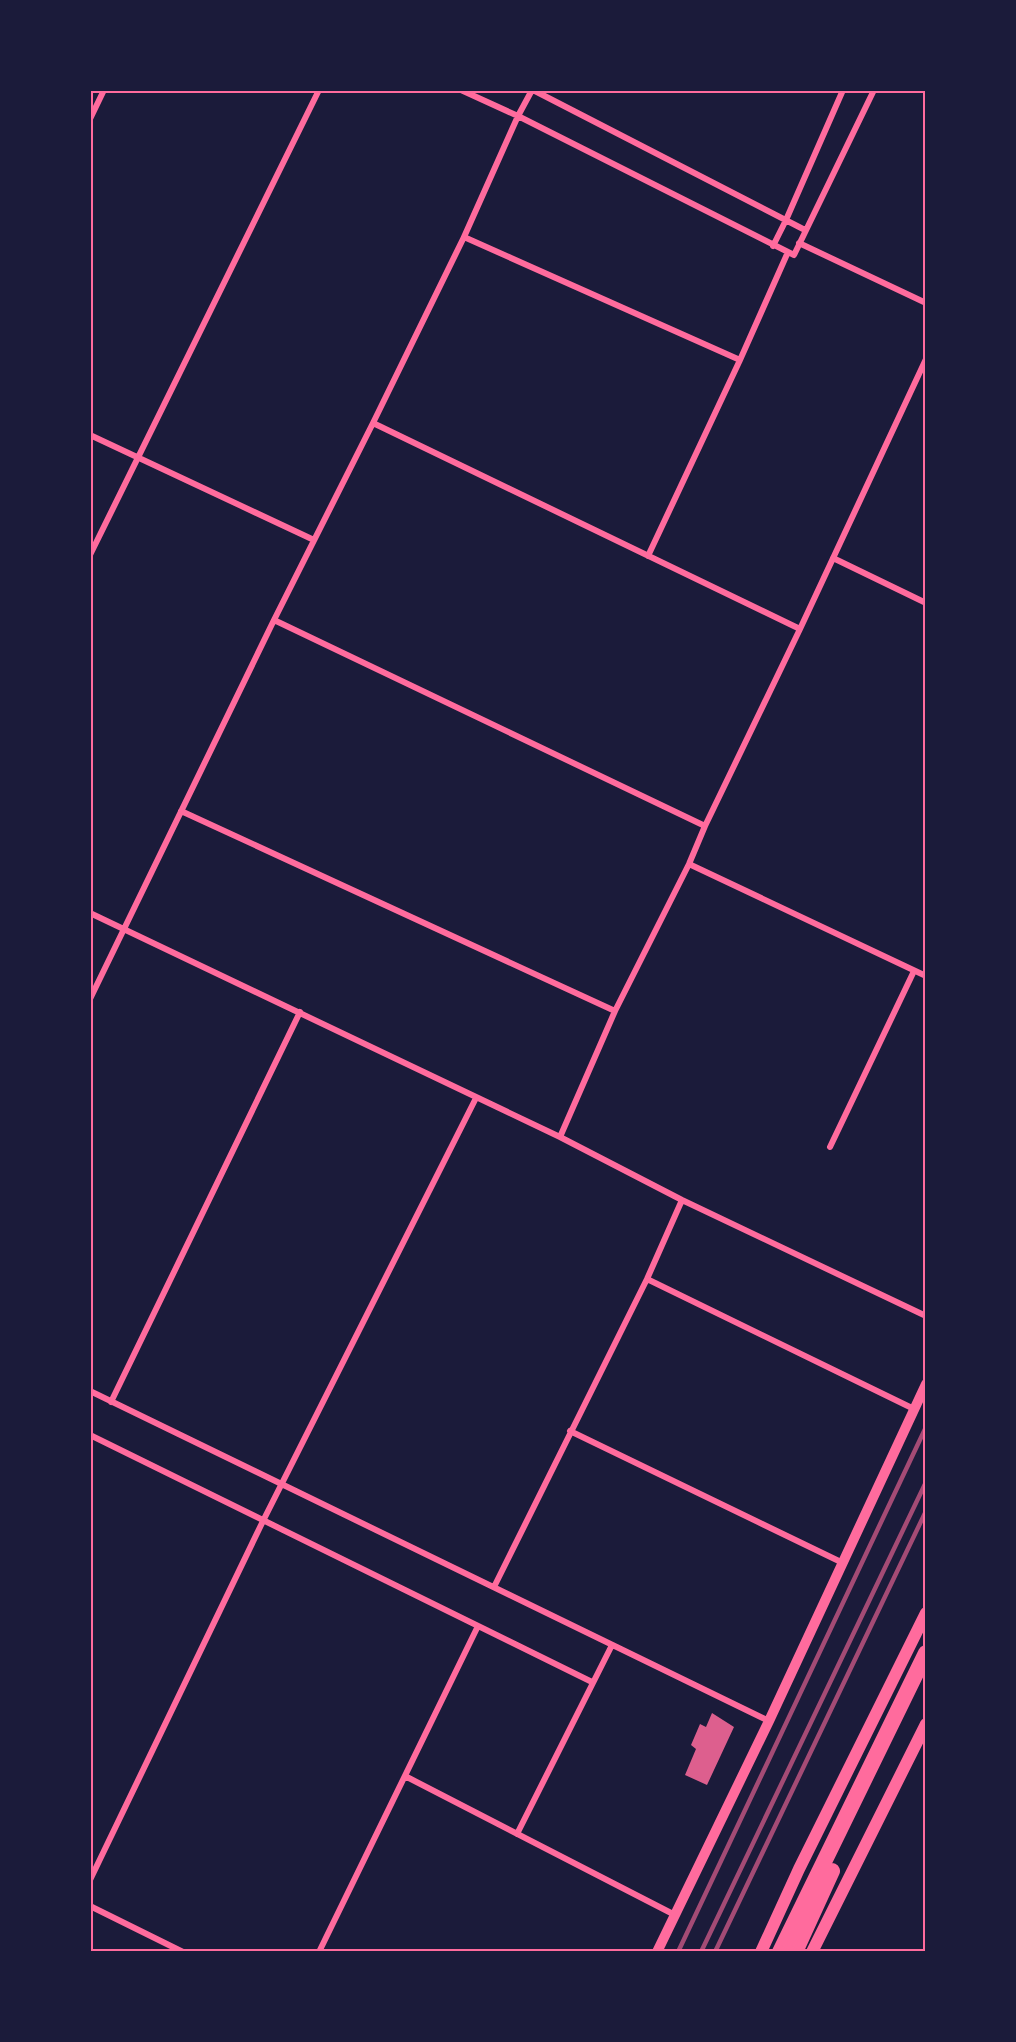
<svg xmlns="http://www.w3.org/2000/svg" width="1016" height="2042" font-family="'Work Sans',sans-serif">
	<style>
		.building { fill: #dd5f8e }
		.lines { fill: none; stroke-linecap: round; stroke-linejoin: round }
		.minor { stroke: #ff6b9d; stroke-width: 6 }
		.tertiary { stroke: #ff6b9d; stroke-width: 10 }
		.secondary { stroke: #ff6b9d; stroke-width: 12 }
		.trunk { stroke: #ff6b9d; stroke-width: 16 }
		.rail { stroke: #a44b75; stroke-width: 4.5 }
		.neatline { fill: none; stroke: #ff6b9d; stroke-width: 2 }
	</style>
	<rect width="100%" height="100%" fill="#1b1b3a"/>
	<path class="building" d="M712 1713 734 1727 707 1785 685 1775 696 1749 691 1745 700 1724 706 1727Z"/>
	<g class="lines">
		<path class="minor" d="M461 90 518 116 794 255 874 90
			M533 90 805 230
			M90 119 104 90
			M464 237 740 360
			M799 243 926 303
			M773 246 786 220 843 90
			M373 423 800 629
			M90 435 314 540
			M90 555 319 90
			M648 556 740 360 788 252
			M833 558 926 603
			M274 620 705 826
			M181 811 615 1011
			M689 864 926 976
			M90 913 560 1137 682 1200 926 1316
			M90 999 274 620 373 423 464 237 518 116 532 90
			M560 1137 615 1011 689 864 705 826 800 629 926 359
			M830 1147 914 971
			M647 1279 914 1409
			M90 1391 769 1721
			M111 1402 300 1012
			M570 1431 843 1563
			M90 1435 592 1682
			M494 1587 647 1279 682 1200
			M405 1776 675 1915
			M517 1834 612 1645
			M90 1880 263 1521 476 1098
			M90 1906 183 1952
			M319 1952 478 1626"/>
		<path class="tertiary" d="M657 1952 769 1721 926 1384"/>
		<path class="secondary" d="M761 1952 799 1869 926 1613
			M812 1952 926 1724"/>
		<path class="trunk" d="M780 1952 926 1653
			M795 1952 832 1871"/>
		<path class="rail" d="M678 1952 926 1427
			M701 1952 926 1482
			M715 1952 926 1511"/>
	</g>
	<rect width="1016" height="2042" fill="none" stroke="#1b1b3a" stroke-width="183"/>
	<rect x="92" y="92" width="832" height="1858" class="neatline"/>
</svg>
